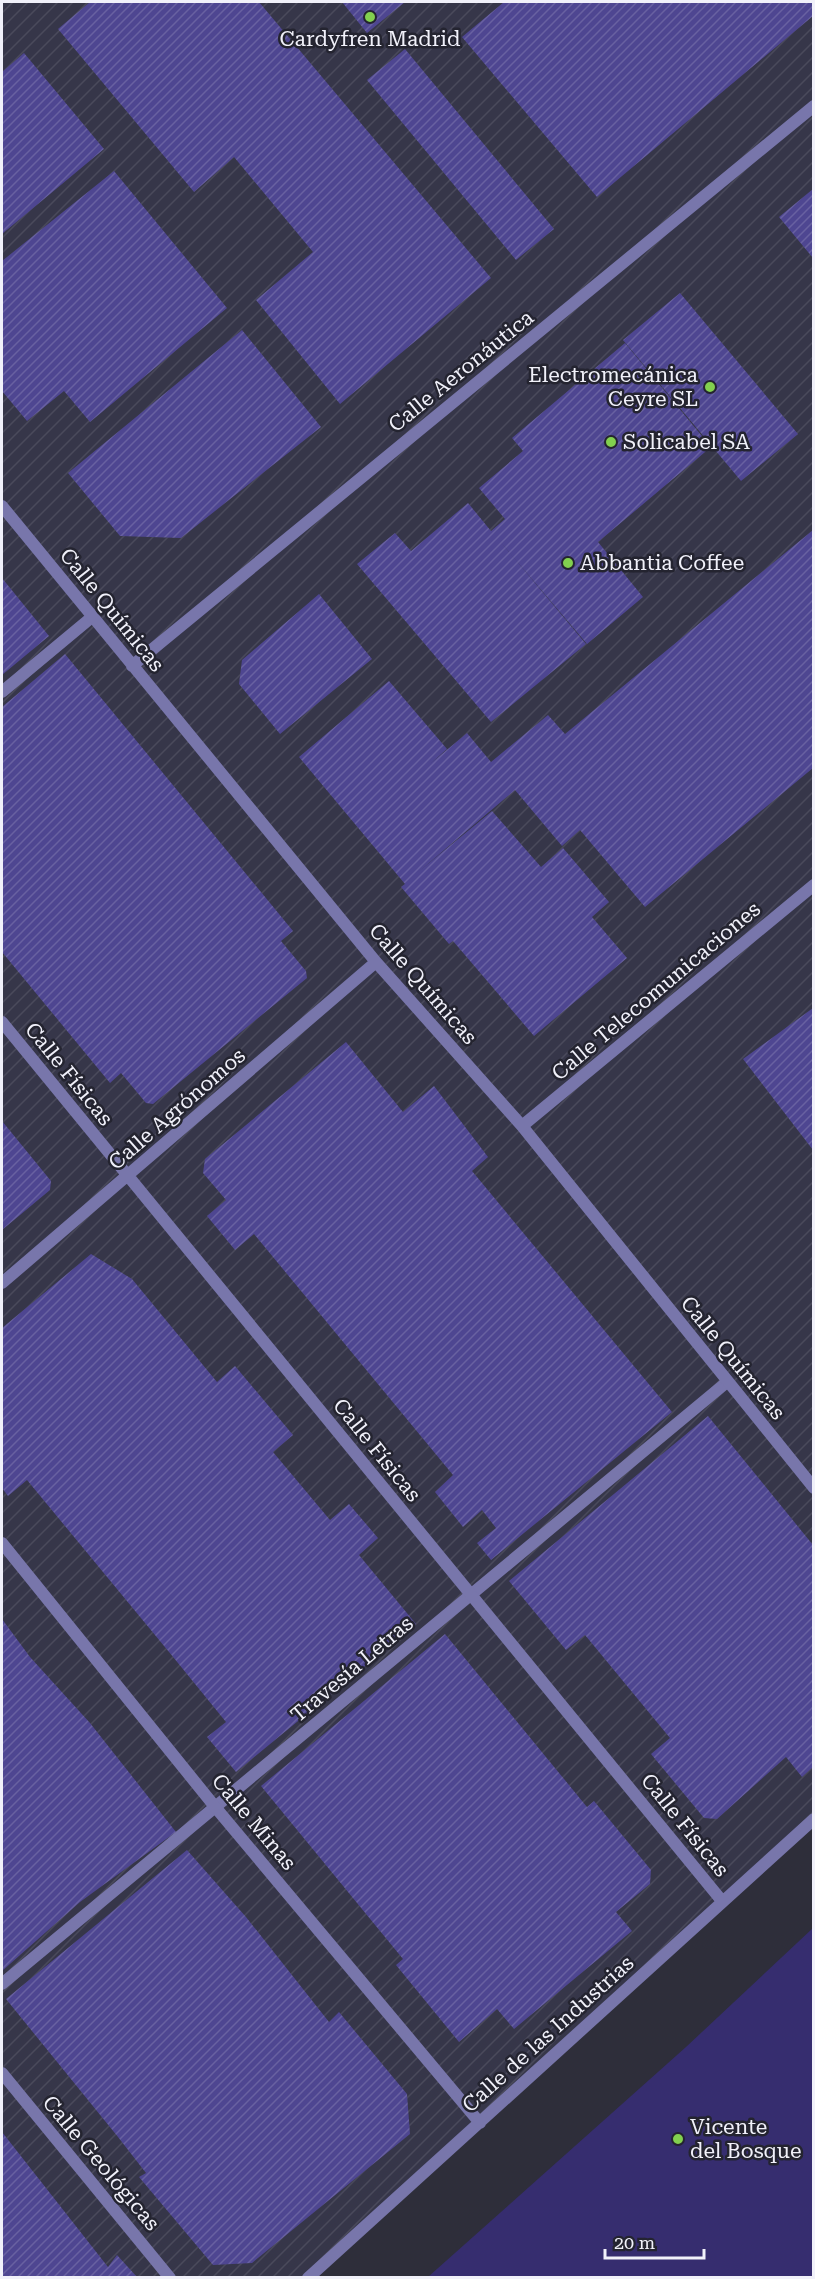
<svg xmlns="http://www.w3.org/2000/svg" width="815" height="2279" font-family="'Roboto Serif',serif">
	<style>
		.industrial { fill: url(#industrial-furrows) }
		.park { fill: #362d6f }
		.building { fill: url(#building-hatch) }
		.lines { fill: none; stroke-linecap: round; stroke-linejoin: round }
		.service { stroke: #7876ab; stroke-width: 12 }
		.minor { stroke: #7876ab; stroke-width: 12 }
		.poi-dot { fill: #82d04f; stroke: #242430; stroke-width: 2 }
		.labels { text-anchor: middle; stroke-width: 5; stroke-linejoin: round; paint-order: stroke }
		.poi-label { font-size: 21px; fill: #f1f1fa; stroke: #242430; text-anchor: start }
		.street-label { font-size: 21px; fill: #f1f1fa; stroke: #242430 }
	</style>
	<defs>
		<pattern id="industrial-furrows" width="10" height="10" patternUnits="userSpaceOnUse" patternTransform="scale(1.5)"><rect width="10" height="10" fill="#363649"/><path d="M-1 1l2-2M0 10L10 0M9 11l2-2" fill="none" stroke="#4a4a5b"/></pattern>
		<pattern id="building-hatch" width="6" height="6" patternUnits="userSpaceOnUse" patternTransform="scale(1.5)"><rect width="6" height="6" fill="#4e4691"/><path d="M-1 1l2-2M0 6l6-6M5 7l2-2" fill="none" stroke="#6861a1"/></pattern>
	</defs>
	<rect width="100%" height="100%" fill="#2e2e3a"/>
	<path class="industrial" d="M2 2H813V1814L301 2277 2 2278Z"/>
	<path class="park" d="M813 1928V2277H428L686 2047Z"/>
	<path class="building" d="M90 2H259L491 278 340 404 256 300 313 252 234 157 194 192 58 29Z
		M342 2H405L367 33Z
		M504 2H813V16L597 197 462 37Z
		M405 49 554 229 516 260 367 80Z
		M24 53 104 149 2 234V72Z
		M114 171 227 308 90 422 64 391 27 421 2 391V261Z
		M813 189V258L779 217Z
		M680 293 798 434 741 481 623 340Z
		M242 330 321 427 181 538 120 536 68 473Z
		M625 343 711 447 598 542 643 597 587 644 499 540 586 644 491 722 357 564 395 533 411 551 468 503 491 531 505 519 479 488 523 451 512 438Z
		M813 530V768L645 907 580 830 562 846 515 790 417 873 492 811 541 867 563 848 609 902 592 917 627 958 534 1036 453 941 449 944 401 887 405 884 299 757 389 681 447 749 430 764 467 733 491 762 548 715 565 734Z
		M2 578 49 636 2 675Z
		M319 594 372 659 280 734 239 684 242 660Z
		M65 654 293 931 281 941 306 971 307 978 153 1104 146 1103 121 1073 110 1083 2 952V707Z
		M813 1008V1150L743 1059Z
		M346 1042 403 1112 434 1086 488 1157 472 1171 672 1412 491 1560 477 1543 496 1528 482 1510 463 1527 435 1492 453 1475 254 1234 235 1250 207 1216 226 1200 203 1173 205 1159Z
		M2 1121 51 1181 50 1190 2 1230Z
		M91 1254 132 1279 217 1382 235 1366 293 1435 273 1452 330 1520 349 1504 378 1538 359 1555 416 1624 236 1772 207 1737 226 1722 169 1652 27 1480 8 1496 2 1488V1328Z
		M708 1416 813 1545V1767L802 1777 786 1757 717 1819 704 1818 651 1754 670 1738 585 1635 566 1650 509 1581Z
		M2 1619 30 1657 90 1723 176 1832 80 1902 2 1971Z
		M445 1634 587 1807 594 1801 651 1870 650 1884 616 1912 632 1931 514 2029 497 2009 459 2042 396 1965 403 1959 261 1786Z
		M187 1850 246 1917 329 2022 339 2012 407 2094 410 2134 252 2263 213 2265 139 2177 146 2173 118 2137 6 1999Z
		M2 2132 108 2267 117 2255 137 2277H2Z"/>
	<g class="lines">
		<path class="service" d="M2 692 92 617
			M2 1984 727 1382"/>
		<path class="minor" d="M2 506 376 962 522 1126 814 1488
			M132 666 814 106
			M2 1022 722 1901
			M522 1126 814 885
			M2 1283 376 962
			M2 1543 216 1808 480 2123
			M2 2073 170 2278
			M308 2278 814 1819"/>
	</g>
	<g class="poi-dot">
		<circle cx="370" cy="17" r="6"/>
		<circle cx="710" cy="387" r="6"/>
		<circle cx="611" cy="442" r="6"/>
		<circle cx="568" cy="563" r="6"/>
		<circle cx="678" cy="2139" r="6"/>
	</g>
	<g class="labels">
		<g class="poi-label">
			<text x="370" y="46" text-anchor="middle">Cardyfren Madrid</text>
			<text x="698" y="382" text-anchor="end">Electromecánica<tspan x="698" dy="24">Ceyre SL</tspan></text>
			<text x="623" y="449">Solicabel SA</text>
			<text x="580" y="570">Abbantia Coffee</text>
			<text x="690" y="2134">Vicente<tspan x="690" dy="24">del Bosque</tspan></text>
		</g>
		<g class="street-label">
			<text transform="translate(461 371) rotate(-39)" y="7">Calle Aeronáutica</text>
			<text transform="translate(112 610) rotate(51)" y="7">Calle Químicas</text>
			<text transform="translate(423 984) rotate(49)" y="7">Calle Químicas</text>
			<text transform="translate(656 991) rotate(-40)" y="7">Calle Telecomunicaciones</text>
			<text transform="translate(69 1074) rotate(51)" y="7">Calle Físicas</text>
			<text transform="translate(177 1109) rotate(-41)" y="7">Calle Agrónomos</text>
			<text transform="translate(733 1358) rotate(51)" y="7">Calle Químicas</text>
			<text transform="translate(377 1450) rotate(51)" y="7">Calle Físicas</text>
			<text transform="translate(352 1669) rotate(-40)" y="7">Travesía Letras</text>
			<text transform="translate(254 1822) rotate(50)" y="7">Calle Minas</text>
			<text transform="translate(685 1825) rotate(51)" y="7">Calle Físicas</text>
			<text transform="translate(548 2034) rotate(-42)" y="7">Calle de las Industrias</text>
			<text transform="translate(101 2163) rotate(50)" y="7">Calle Geológicas</text>
		</g>
	</g>
	<rect width="815" height="2279" fill="none" stroke="#f1f1fa" stroke-width="6"/>
	<path d="M605 2249v9h99v-9" fill="none" stroke="#f1f1fa" stroke-width="3"/>
	<text x="614" y="2249" font-size="18" fill="#f1f1fa" stroke="#242430" stroke-width="4.5" paint-order="stroke">20 m</text>
</svg>
